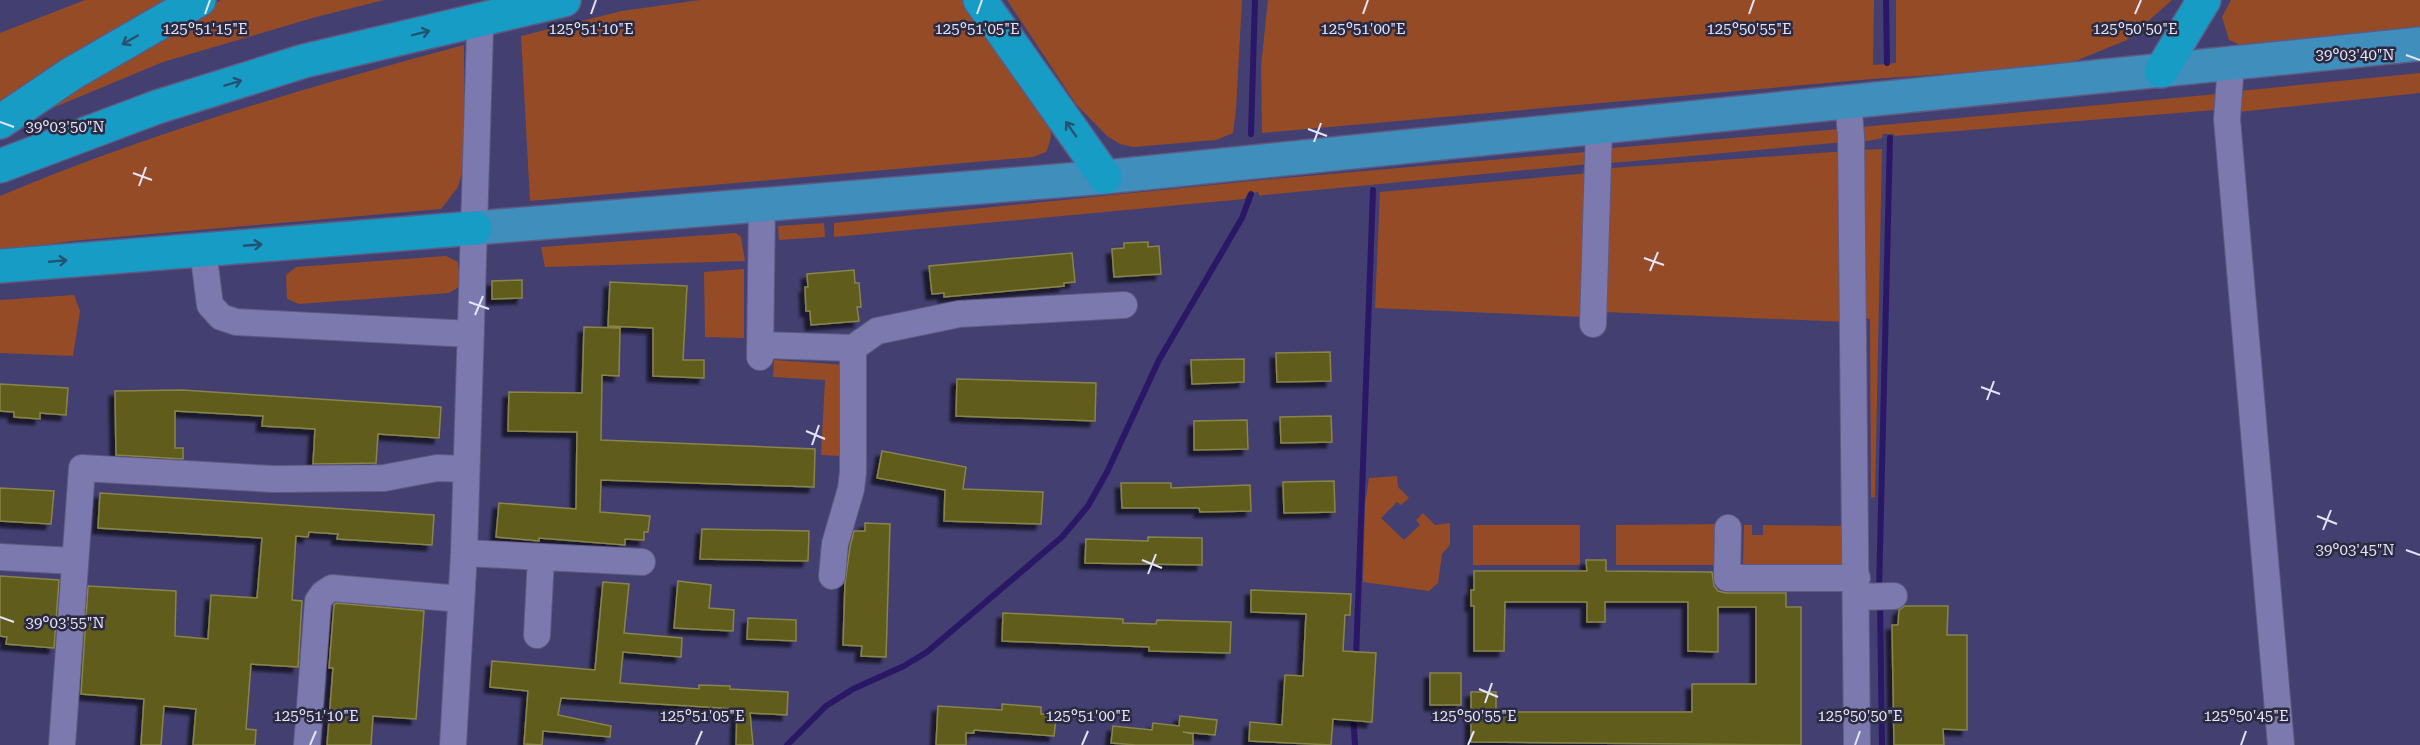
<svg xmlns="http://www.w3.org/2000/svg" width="2420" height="745" font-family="'Roboto Serif',serif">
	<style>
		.green { fill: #954c26 }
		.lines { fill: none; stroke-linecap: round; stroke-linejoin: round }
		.stream { stroke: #2a1866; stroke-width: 6 }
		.building { fill: #5e5b1e; stroke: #89854a; stroke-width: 1.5; filter: url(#shadow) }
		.minor-casing { stroke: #5e5a82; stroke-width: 28 }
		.major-casing { stroke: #5e5a82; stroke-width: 36 }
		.highway-casing { stroke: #5e5a82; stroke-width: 36 }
		.minor { stroke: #7c79af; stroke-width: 26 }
		.major { stroke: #3f8ebc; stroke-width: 33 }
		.highway { stroke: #169cc5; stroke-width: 33 }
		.oneway { stroke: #24526f }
		.ticks { fill: none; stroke: #e4e4fb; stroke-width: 2 }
		.ticks-label { font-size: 15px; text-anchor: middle; fill: #e4e4fb; stroke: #2b2a40; stroke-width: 5; stroke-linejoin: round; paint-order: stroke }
	</style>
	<defs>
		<filter id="shadow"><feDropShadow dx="-5.5" dy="5.5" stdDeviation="1.5" flood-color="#0009"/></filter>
	</defs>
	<rect width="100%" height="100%" fill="#433f70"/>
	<path class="green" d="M85 0H184L0 108V33Z
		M221 0H384L316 17 163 62 2 129Z
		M700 0H963L1046 113C1052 126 1053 138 1046 152L1033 157 530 201 521 36 622 11Z
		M1007 0H1242L1236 109 1233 133 1216 140 1133 147 1120 144 1107 136 1076 104Z
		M1268 0H1874L1873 65 1896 63V0H2172L2127 40 2063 66 1872 79 1262 133 1261 66Z
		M2231 0H2420V29L2241 45 2229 40 2222 17Z
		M464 45V166L458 187 441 209 71 241 0 252V196C150 133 307 87 464 45Z
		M2420 73V93L2239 112V91Z
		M2217 94 2215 110 1895 136 1893 134H1883L1882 138 1862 142V127Z
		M1840 129 1846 142 1611 163 1612 148Z
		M1882 149 1875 497 1871 498 1870 319 1864 318 1862 150Z
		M1846 151 1848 322 1605 312 1611 168Z
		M1585 152 1589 155 1590 164 1264 195 1260 196 1258 192 1248 194 1244 199 834 237V223L1262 180Z
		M1589 173 1584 317 1375 308 1380 192Z
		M824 223 825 237 779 240 778 226Z
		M736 233 741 237 745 261 545 267 541 247Z
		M446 256 458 262 460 286 449 293 299 304 287 299 286 275 296 267Z
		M744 269V338L705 337 704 272Z
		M74 295 80 311 73 356 0 353V300Z
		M774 360 846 365 840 456 821 455 825 380 773 377Z
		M1397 476 1398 487 1409 498 1401 505 1397 502 1381 518 1404 540 1420 525 1416 520 1423 513 1435 525 1450 523V545L1442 554 1438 583 1429 591 1363 582 1365 504 1369 478Z
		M1722 524V565H1616V525Z
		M1473 525H1580V565H1473Z
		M1744 525H1752V535H1763V525L1850 526 1849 567 1743 565Z"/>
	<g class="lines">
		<path class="stream" d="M1886 0 1887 63
			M1251 134 1255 0
			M1879 591 1890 138
			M1880 602 1882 745
			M1356 658 1373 190
			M1353 713 1355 745
			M787 745 826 706 853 689 904 666 927 652 1062 537 1088 506 1107 472 1159 360 1242 218 1251 194"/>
	</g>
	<path class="building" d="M1148 242V247L1159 246 1161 274 1114 277 1112 249 1124 248V243Z
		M1072 253 1075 282 1064 283V286L944 297V293L932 294 929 266Z
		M854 270 855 283H859L861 307H857L859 321 811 325 810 311H806L805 287H808L807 274Z
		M522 280V298L492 299V281Z
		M610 282 687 286 683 360H704V378L653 376V328L608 326Z
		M584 327 620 328 619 376 602 375 601 440 815 449 814 487 601 480 600 512 650 516 648 532H644V540L625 539V545L539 538V541L496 537 499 503 576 509 577 432 508 431 509 392 582 393Z
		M1330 352 1331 381 1277 382 1276 353Z
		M1244 359V382L1192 384 1191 360Z
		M957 379 1096 383 1095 421 956 416Z
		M0 384 68 388 66 415 40 413V419L14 417V412L0 411Z
		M182 390 441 407 439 438 378 434 376 463 313 464 315 429 262 426 263 416 175 411V448H183V459L116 455 115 391Z
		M1331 416 1332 442 1281 443 1280 417Z
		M1247 420 1248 449 1194 450V421Z
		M882 451 966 467 963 489 1043 492 1041 524 944 521 945 490 877 478Z
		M1334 481 1335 512 1284 513 1283 482Z
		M1121 483H1171V488L1250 485 1251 511 1200 512 1199 508H1122Z
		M0 488 54 491 51 524 0 521Z
		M100 493 434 515 432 545 337 539 338 534 309 532 308 537 296 536 292 600 302 601 298 667 251 664 246 729 256 730 255 745H193L196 709 164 706 161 745H141L144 699 81 694 88 586 176 591 175 636 208 639 211 595 257 598 262 538 98 528Z
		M865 523 890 524 886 657 861 656 862 646 843 645 845 583 850 547 854 531H865Z
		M702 529 809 531 808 561 700 559Z
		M1148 537 1202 538V565L1085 563 1086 539 1148 541Z
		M1586 560H1606V571L1712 572 1714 586 1718 591 1726 593H1786V607H1801V745L1471 742V692H1496V712H1692V684H1756V607H1718V652L1688 651V602H1605V622H1587V602H1505L1504 651H1474V606H1471V590H1474V571H1587Z
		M0 576 59 580 54 648 6 644 7 637 0 636Z
		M678 581 711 585 709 608 734 610 733 631 674 628Z
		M603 582 629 584 624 633 682 638 681 657 623 652 620 683 699 689V685L730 686V689L788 692 787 715 750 713 753 745H736L737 709 561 698 558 715 611 726 610 737 543 731 542 745 524 744 528 691 490 687 492 661 595 670Z
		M1251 590 1351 594 1350 615H1345L1343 651 1376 653 1372 722 1333 719 1331 745 1249 741 1250 722 1282 725 1285 675 1303 676 1306 614 1251 612Z
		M336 603 424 611 416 719 373 716 371 745H327L333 668H329L334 605Z
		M1905 606H1948L1947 635H1967V730L1943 729 1944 745H1894L1892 625H1898L1899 610Z
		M1003 613 1123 619V623L1156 624 1157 620 1231 622 1230 653 1149 651V647L1002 641Z
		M748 618 796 620V641L747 639Z
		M1430 673H1461V705H1430Z
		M1002 704 1041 707V714H1050L1049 719H1056L1054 736 974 730V733H966V745H936L938 706 1002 710Z
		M1180 716 1217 720 1215 735 1183 732 1193 734V745H1136L1111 743 1113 726 1152 730 1153 723 1179 726Z"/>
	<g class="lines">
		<g class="minor-casing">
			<path id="minor" d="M2231 64 2227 119 2281 745
				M1848 101 1851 136 1857 745
				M203 250 210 305 221 317 236 322 471 334
				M1593 324 1599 128
				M760 345 853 348 877 331 959 314 1124 305
				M760 357 762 204
				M1728 528 1727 578H1857
				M464 553 642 562
				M0 557 74 561
				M832 576 835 544 851 489 853 472V348
				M1857 597 1894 596
				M537 635 541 558
				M62 745 82 468 273 479 384 478 437 468 465 469
				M307 745 318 601 323 594 332 588 461 599
				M453 745 464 553 480 31"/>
		</g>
		<g class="major-casing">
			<path id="major" d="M475 228 1105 177 2420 44"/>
		</g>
		<g class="highway-casing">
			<path id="highway" d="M980 0 1105 177
				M2161 71 2204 0
				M0 122 71 74 199 0
				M0 166 157 107 304 61 564 0
				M0 266 475 228"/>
		</g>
		<use href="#minor" class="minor"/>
		<use href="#major" class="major"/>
		<use href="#highway" class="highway"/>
	</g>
	<defs><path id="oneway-shaft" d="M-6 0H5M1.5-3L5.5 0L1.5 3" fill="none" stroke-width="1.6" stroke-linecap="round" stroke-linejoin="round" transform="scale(1.5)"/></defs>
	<g class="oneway">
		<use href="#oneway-shaft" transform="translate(421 33) rotate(-14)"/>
		<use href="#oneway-shaft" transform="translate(130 40) rotate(150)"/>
		<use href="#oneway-shaft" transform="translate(233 83) rotate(-17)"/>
		<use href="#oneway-shaft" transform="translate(1071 129) rotate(-125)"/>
		<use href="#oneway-shaft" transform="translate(253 245) rotate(-5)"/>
		<use href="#oneway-shaft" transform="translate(58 261) rotate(-5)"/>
	</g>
	<path class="ticks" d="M205 14 210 0M591 14 596 0M977 14 982 0M1363 14 1368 0M1749 14 1754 0M2135 14 2141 0M2406 55 2420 60M0 122 14 127M1308 129 1327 136M1314 142 1321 123M133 173 152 180M139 186 146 167M1644 258 1664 265M1650 271 1658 252M469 302 489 309M475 315 483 296M1981 387 2000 394M1987 400 1994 381M806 431 825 439M812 445 819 425M2317 516 2337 524M2323 530 2331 510M2406 550 2420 555M1142 560 1162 568M1148 574 1156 554M0 617 14 622M1479 689 1498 697M1485 703 1492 683M310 745 316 731M696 745 702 731M1082 745 1088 731M1468 745 1474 731M1855 745 1860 731M2241 745 2246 731"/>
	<g class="ticks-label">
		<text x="591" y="34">125°51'10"E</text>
		<text x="2135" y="34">125°50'50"E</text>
		<text x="205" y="34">125°51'15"E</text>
		<text x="977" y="34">125°51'05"E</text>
		<text x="1363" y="34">125°51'00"E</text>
		<text x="1749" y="34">125°50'55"E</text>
		<text x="2355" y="60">39°03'40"N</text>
		<text x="65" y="132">39°03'50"N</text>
		<text x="2355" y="555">39°03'45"N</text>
		<text x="65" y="628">39°03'55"N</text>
		<text x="316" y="721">125°51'10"E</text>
		<text x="702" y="721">125°51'05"E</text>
		<text x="1088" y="721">125°51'00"E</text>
		<text x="1474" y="721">125°50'55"E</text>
		<text x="1860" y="721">125°50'50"E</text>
		<text x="2246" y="721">125°50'45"E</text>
	</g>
</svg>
